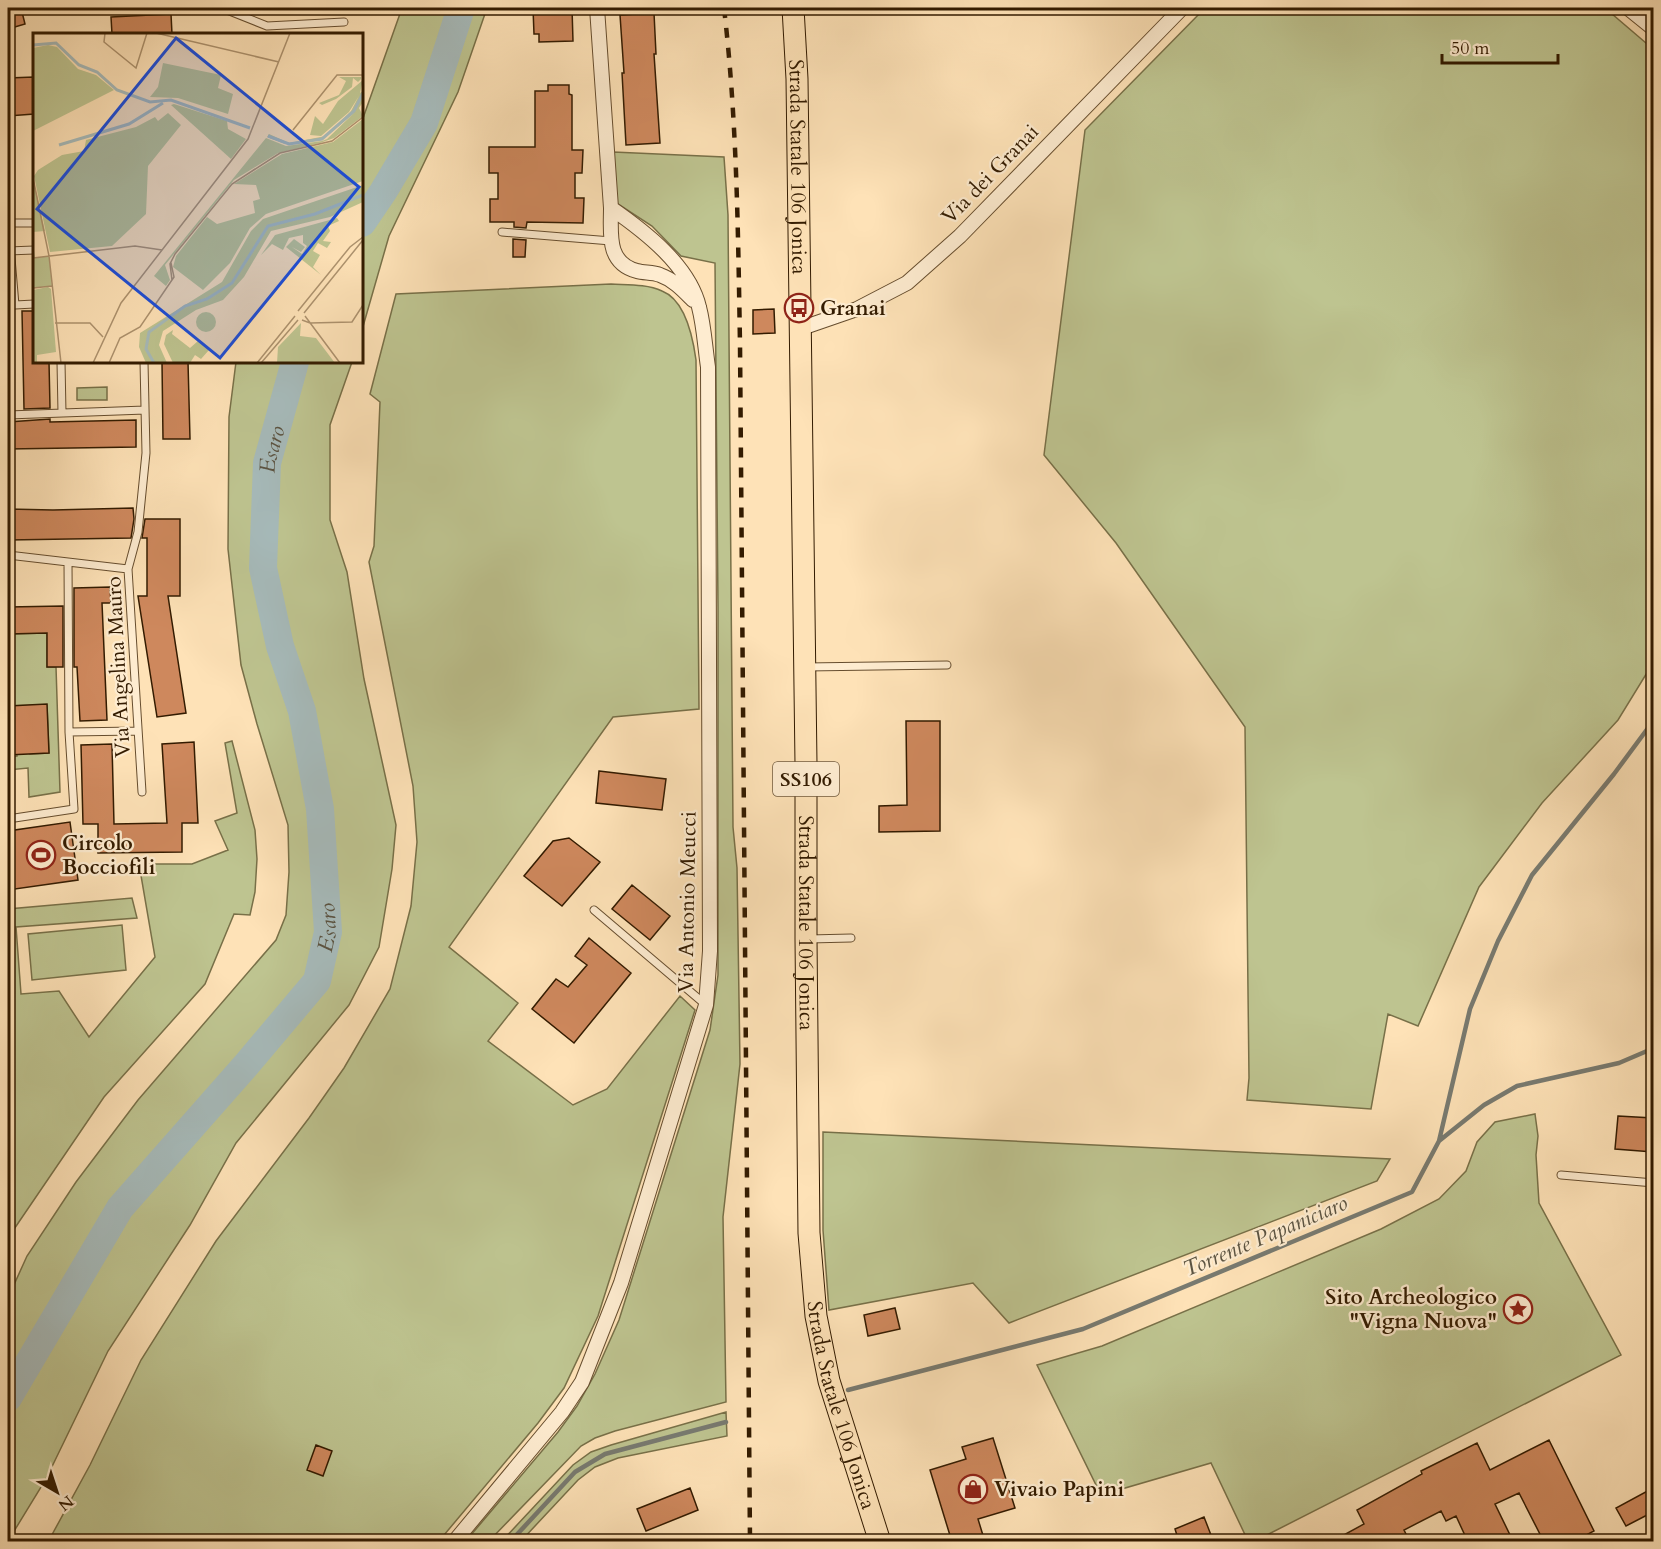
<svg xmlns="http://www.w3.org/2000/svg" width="1661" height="1549" font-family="Cardo,serif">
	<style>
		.green { fill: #bec490; stroke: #787048; stroke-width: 1.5 }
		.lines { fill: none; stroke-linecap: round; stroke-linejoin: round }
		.stream { stroke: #787a70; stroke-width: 4.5 }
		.river { stroke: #a6baba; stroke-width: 28 }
		.building { fill: #ce885d; stroke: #331b00; stroke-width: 1.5 }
		.lane-casing { stroke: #664d2e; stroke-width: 9 }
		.street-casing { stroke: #664d2e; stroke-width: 16 }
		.primary-casing { stroke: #331b00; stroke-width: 23 }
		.lane { stroke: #feecd0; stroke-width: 7 }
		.street { stroke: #feecd0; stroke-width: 14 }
		.primary { stroke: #fee2b7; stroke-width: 21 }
		.rail { stroke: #331b00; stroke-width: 4.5; stroke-dasharray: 10 10; stroke-linecap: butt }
		.labels { text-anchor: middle; stroke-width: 4.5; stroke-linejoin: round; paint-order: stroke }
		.shield { fill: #feecd0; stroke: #705a3e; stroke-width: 1.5 }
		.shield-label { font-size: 20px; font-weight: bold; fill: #331b00 }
		.street-label { font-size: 21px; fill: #331b00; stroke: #feecd0 }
		.poi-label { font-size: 21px; font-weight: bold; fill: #331b00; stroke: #feecd0; text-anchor: start }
		.water-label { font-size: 22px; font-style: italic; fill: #5b5341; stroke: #feecd0 }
		.inset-river { fill: none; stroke: #a6baba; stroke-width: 3 }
		.inset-road { fill: none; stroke: #ad926e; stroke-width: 1.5 }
		.view { fill: #1d4ed8; fill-opacity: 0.15; stroke: #1d4ed8; stroke-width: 3 }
		.inset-edge { fill: none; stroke: #331b00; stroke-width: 3 }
	</style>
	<rect width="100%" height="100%" fill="#fee2b7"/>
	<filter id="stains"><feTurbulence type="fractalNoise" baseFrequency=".00333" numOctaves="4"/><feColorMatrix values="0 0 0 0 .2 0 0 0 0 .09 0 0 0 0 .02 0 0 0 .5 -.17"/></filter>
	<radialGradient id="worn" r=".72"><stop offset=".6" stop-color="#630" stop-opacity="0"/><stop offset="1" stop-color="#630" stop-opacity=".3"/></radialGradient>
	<path class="green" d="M402 8H487L458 92 389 236 362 330V121Z
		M1205 8H1605L1653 49V663L1618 720 1542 803 1479 887 1418 1026 1388 1014 1371 1109 1247 1100 1249 1078 1245 727 1116 543 1044 455 1085 130Z
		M613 152 724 157 728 215 733 827 737 868 740 1064 723 1217 726 1402 615 1431 595 1438 581 1446 489 1541 465 1542 558 1432 577 1406 595 1374 619 1320 710 1030 718 975V607L715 263 681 256 652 226 618 204 615 200Z
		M611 284C627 285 647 284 662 291 685 300 693 338 696 360L699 709 613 717 449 947 518 1003 488 1041 573 1105 607 1089 680 996 695 1010 598 1316 564 1388 538 1423 439 1541 48 1542 90 1465 141 1360 216 1241 309 1118 344 1068 390 989 411 906 417 842 413 786 369 562 374 546 380 402 370 394 396 294Z
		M236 362H352L330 425V520L347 572 364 679 396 825 392 869 379 947 349 1005 236 1143 190 1225 108 1351 46 1479 8 1541V1298L27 1256 76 1182 138 1100 276 940 286 915 289 872 288 825 257 724 241 665 228 549 229 417Z
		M107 387V400H77V388Z
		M47 633V667H56L60 792 29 797 28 768 8 770V757L17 756 16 746 30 754 49 753 47 705 8 706V634Z
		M232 741 255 830 257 859 255 892 250 915 234 914 205 984 104 1097 8 1238V909L132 898 137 918 16 927 21 994 59 991 89 1037 155 957 139 864H192L228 850 215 821 237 813 225 743Z
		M122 925 126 970 32 980 28 934Z
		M1535 1114 1538 1136 1536 1155 1539 1203 1621 1355 1255 1541H1248L1211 1463 1101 1495 1037 1365 1102 1346 1381 1229 1439 1199 1466 1171 1477 1142 1495 1122Z
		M823 1132 1390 1159 1377 1181 1009 1323 973 1283 829 1310 823 1230Z
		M726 1412 727 1436 618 1458 595 1467 578 1480 521 1541H502L573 1465 591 1452 611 1445Z"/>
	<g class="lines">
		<path class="stream" d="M1439 1141 1470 1009 1498 941 1532 875 1614 774 1654 720
			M848 1390 1083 1329 1412 1192 1439 1141 1484 1105 1517 1086 1619 1063 1654 1048
			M510 1542 575 1472 605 1454 726 1422"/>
		<g class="river">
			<path d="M362 223 383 192 424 123 461 8"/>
			<path id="s1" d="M8 1398 120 1208 247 1064 317 981 328 932 320 809 302 711 280 646 263 568 267 463 295 362"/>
		</g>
	</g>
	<path class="building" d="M21 8 25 24 8 29V11Z
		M533 8H572L573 41 539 42V34H534Z
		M654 13 656 54H654L660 143 626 145 622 73H624L620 15Z
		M171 14 172 34H112L111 17Z
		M34 77V114L8 116V78Z
		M548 85H569V94L572 95V150H583L582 173H575V198H584L583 223 527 222 526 228 514 227V222H490V199H498V173H489V147H535V91H548Z
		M513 239 526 240 525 257H513Z
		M774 309 775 333 753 334V310Z
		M22 311H34V362H49L50 408 24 409Z
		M162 362H188L190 439H163Z
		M50 419V422L136 420V447L8 449V422Z
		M133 508 134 519 131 538 8 540V509L53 510Z
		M145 519H180V596H168L186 713 157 717 138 596H147V538H142Z
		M110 587 111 603H102L107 720 80 721 77 667H74V588Z
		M63 606V667H47V633L8 634V607Z
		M47 704 49 753 8 755V706Z
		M906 721H940V831L879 832V806L907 805Z
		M194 742 198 823H182V852L98 853V824H83L81 745 112 744 114 824 167 823 162 744Z
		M599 771 666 779 662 810 596 803Z
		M70 822 78 880 8 890V831Z
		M569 838 600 862 562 906 524 876 553 841Z
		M632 885 670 916 650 940 612 909Z
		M589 938 631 973 574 1043 532 1009 556 979 568 987 587 965 575 956Z
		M1618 1116 1653 1118V1152L1615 1149Z
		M895 1308 900 1329 868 1336 864 1315Z
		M993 1438 1015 1508 978 1519 985 1542H952L930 1470 966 1459 962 1447Z
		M1549 1440 1594 1531 1573 1542H1544L1519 1493 1495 1504 1511 1537 1502 1542H1468L1456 1516 1446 1521 1441 1511 1404 1530 1410 1542H1331L1364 1524 1357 1510 1422 1474 1421 1471 1477 1443 1490 1470Z
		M316 1445 332 1451 323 1476 307 1470Z
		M690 1488 698 1510 646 1531 637 1509Z
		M1653 1488V1512L1626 1526 1616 1508Z
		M1204 1517 1211 1535 1196 1542H1179L1175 1529Z"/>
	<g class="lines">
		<g class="lane-casing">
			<path id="lane" d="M222 8 267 26 344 22
				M34 223H8L15 305 34 304
				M502 232 611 241
				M8 251 34 250
				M61 362 62 413
				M8 415 145 410
				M8 555 128 569
				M806 667 947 665
				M69 732 137 731
				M142 792 128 569 138 532 146 453 144 362
				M8 819 74 809 69 732 68 562
				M594 910 706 1005
				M809 939 851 938
				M1561 1175 1654 1183"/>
		</g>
		<g class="street-casing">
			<path id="street" d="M597 8 611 208C611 233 606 263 637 271 644 273 653 272 660 275 674 280 683 290 693 300
				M1628 8 1654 29
				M799 329 857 309 907 283 960 236 1182 8
				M454 1542 562 1412 582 1382 621 1283 706 1005 710 951 708 367C705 347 704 326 699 307 689 265 644 231 611 208"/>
		</g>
		<g class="primary-casing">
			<g id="primary">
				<path id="s2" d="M793 8 797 79 806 764V939L809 1233 816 1316 829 1381 880 1542"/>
			</g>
		</g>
		<use href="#lane" class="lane"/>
		<use href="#street" class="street"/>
		<use href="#primary" class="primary"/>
		<path class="rail" d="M724 8C737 119 738 232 740 344L750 1542"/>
	</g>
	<defs>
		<g id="bus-ring" transform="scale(1.5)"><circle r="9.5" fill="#feecd0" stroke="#8f2418" stroke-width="1.5"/><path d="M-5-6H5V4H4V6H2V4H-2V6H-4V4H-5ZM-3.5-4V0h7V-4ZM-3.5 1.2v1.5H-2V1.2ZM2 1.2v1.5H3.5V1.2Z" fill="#8f2418"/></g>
		<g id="stadium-ring" transform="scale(1.5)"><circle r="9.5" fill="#feecd0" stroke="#8f2418" stroke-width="1.5"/><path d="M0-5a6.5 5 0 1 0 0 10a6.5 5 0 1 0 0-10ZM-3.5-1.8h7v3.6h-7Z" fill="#8f2418"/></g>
		<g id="sight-ring" transform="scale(1.5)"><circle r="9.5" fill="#feecd0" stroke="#8f2418" stroke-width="1.5"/><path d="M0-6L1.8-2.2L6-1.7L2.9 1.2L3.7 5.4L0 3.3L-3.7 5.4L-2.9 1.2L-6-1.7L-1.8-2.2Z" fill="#8f2418"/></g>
		<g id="shop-ring" transform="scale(1.5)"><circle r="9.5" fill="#feecd0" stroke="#8f2418" stroke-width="1.5"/><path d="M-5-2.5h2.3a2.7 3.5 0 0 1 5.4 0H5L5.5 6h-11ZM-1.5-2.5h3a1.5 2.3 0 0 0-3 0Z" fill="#8f2418"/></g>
	</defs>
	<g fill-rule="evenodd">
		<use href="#bus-ring" x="799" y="308"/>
		<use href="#stadium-ring" x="41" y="855"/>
		<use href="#sight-ring" x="1518" y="1309"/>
		<use href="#shop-ring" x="973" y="1489"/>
	</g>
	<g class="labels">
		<rect class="shield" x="773" y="762" width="66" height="34" rx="4.5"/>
		<g class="shield-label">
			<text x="806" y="786">SS106</text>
		</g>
		<g class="street-label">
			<text dy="7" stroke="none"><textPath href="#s2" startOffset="159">Strada Statale 106 Jonica</textPath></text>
			<text transform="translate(990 174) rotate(-46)" y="7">Via dei Granai</text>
			<text transform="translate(118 667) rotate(-93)" y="7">Via Angelina Mauro</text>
			<text transform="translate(687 902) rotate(-89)" y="7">Via Antonio Meucci</text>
			<text dy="7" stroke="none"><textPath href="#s2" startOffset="915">Strada Statale 106 Jonica</textPath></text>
			<text dy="7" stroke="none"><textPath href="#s2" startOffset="1401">Strada Statale 106 Jonica</textPath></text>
		</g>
		<g class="poi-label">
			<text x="820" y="315">Granai</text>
			<text x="62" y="850">Circolo<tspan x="62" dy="24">Bocciofili</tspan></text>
			<text x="1497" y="1304" text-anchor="end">Sito Archeologico<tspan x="1497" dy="24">"Vigna Nuova"</tspan></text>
			<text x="994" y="1496">Vivaio Papini</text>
		</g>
		<g class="water-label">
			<text dy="8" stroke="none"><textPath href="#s1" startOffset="1062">Esaro</textPath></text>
			<text dy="8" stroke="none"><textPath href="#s1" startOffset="576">Esaro</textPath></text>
			<text transform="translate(1265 1235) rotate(-23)" y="8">Torrente Papaniciaro</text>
		</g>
	</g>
	<g transform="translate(33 33)">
		<rect width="330" height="330" fill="#fee2b7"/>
		<path d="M15 12 24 14 45 36 63 42 81 57 0 98V15ZM130 30 188 42 185 55 200 61 195 81 145 65 117 64 125 54ZM306 44H328V46L325 49 320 45 319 54 303 66 289 72 286 70 306 62 313 48ZM330 47 327 60 330 58V69L326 75 330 83 301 105 287 110 245 120 201 147 132 232 137 247 133 253 121 243 233 105 253 113 289 108 294 106 321 80 289 107 252 111 234 104 236 101 256 110 293 103 318 78 326 63 316 79 288 103 277 102 282 83 290 91 305 68ZM141 71 194 88 195 96 213 106 198 126 138 72ZM135 80 148 92 115 133 113 181 79 213 17 219 1 143 5 137 29 122 51 118 53 107 103 94 122 84 125 88ZM330 86V148L233 181 217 195 197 230 170 257 140 234 143 223 174 184 184 191 222 180 220 168 227 166 223 152 201 151 249 121 300 109ZM0 145 12 198 0 199ZM330 152V169L297 184 238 198 211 244 190 267 163 277 130 298 126 312 134 330H113L106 314 107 300 189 249 218 198 230 186ZM304 185 306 188 295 193 297 198 290 208 298 209 294 215 285 210 280 218 287 222 280 234 288 242 253 214 261 206 272 214 268 219 259 214 269 221 274 213 270 210V202L256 205 250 217 239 211 228 222 242 202ZM0 210 2 225 16 223 19 253 0 255ZM15 254 18 256 23 319 4 322V330H0V257ZM163 289a10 10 0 1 1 20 0a10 10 0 1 1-20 0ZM268 290 267 303 283 305 302 330H244L245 314ZM140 297 139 301 157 315 165 308 176 317 168 326 162 322 157 330H140L131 311 133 302Z" fill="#bec490"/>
		<path class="inset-river" d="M0 12 23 10 46 32 64 39 84 57 117 69 138 67 217 95M235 103 256 111 289 106 321 78 330 60M26 112 96 91 130 70M121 330 113 316 116 299 152 273 174 266 199 250 235 193 282 181 330 162"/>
		<path class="inset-road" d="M72 0 71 9 103 35 114 0M123 0 246 29M260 97 304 42H330M0 145 16 223 28 330M0 225 102 213 129 217M139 247 137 231 142 221 199 151 247 120 299 108 330 84M0 255 19 253M265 278 317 214 330 204M271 280 330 207M272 283 307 330M269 287 277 290 319 289 330 272M22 290H57L70 304M60 330 88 270 215 106 257 0M76 330 87 305 107 294 141 244 138 230M224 330 262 283M228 330 265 287"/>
		<path class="view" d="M143 5 326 154 187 325 4 176Z"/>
		<rect width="330" height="330" class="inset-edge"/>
	</g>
	<rect width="1661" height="1549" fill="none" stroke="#fee2b7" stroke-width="30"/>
	<rect x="9" y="9" width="1643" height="1531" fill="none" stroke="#331b00" stroke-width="3"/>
	<rect x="15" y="15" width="1631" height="1519" fill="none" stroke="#331b00" stroke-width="1.5"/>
	<g transform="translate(57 1492) rotate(141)" stroke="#feecd0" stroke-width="4.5" paint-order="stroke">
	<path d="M0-4.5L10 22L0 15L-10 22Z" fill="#331b00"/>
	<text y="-9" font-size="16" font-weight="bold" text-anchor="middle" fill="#331b00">N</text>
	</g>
	<path d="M1442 54v9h116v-9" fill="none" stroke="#331b00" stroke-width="3"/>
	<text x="1451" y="54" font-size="18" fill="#331b00" stroke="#feecd0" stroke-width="4.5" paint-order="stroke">50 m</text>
	<rect width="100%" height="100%" filter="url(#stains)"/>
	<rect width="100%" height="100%" fill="url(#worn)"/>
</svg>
